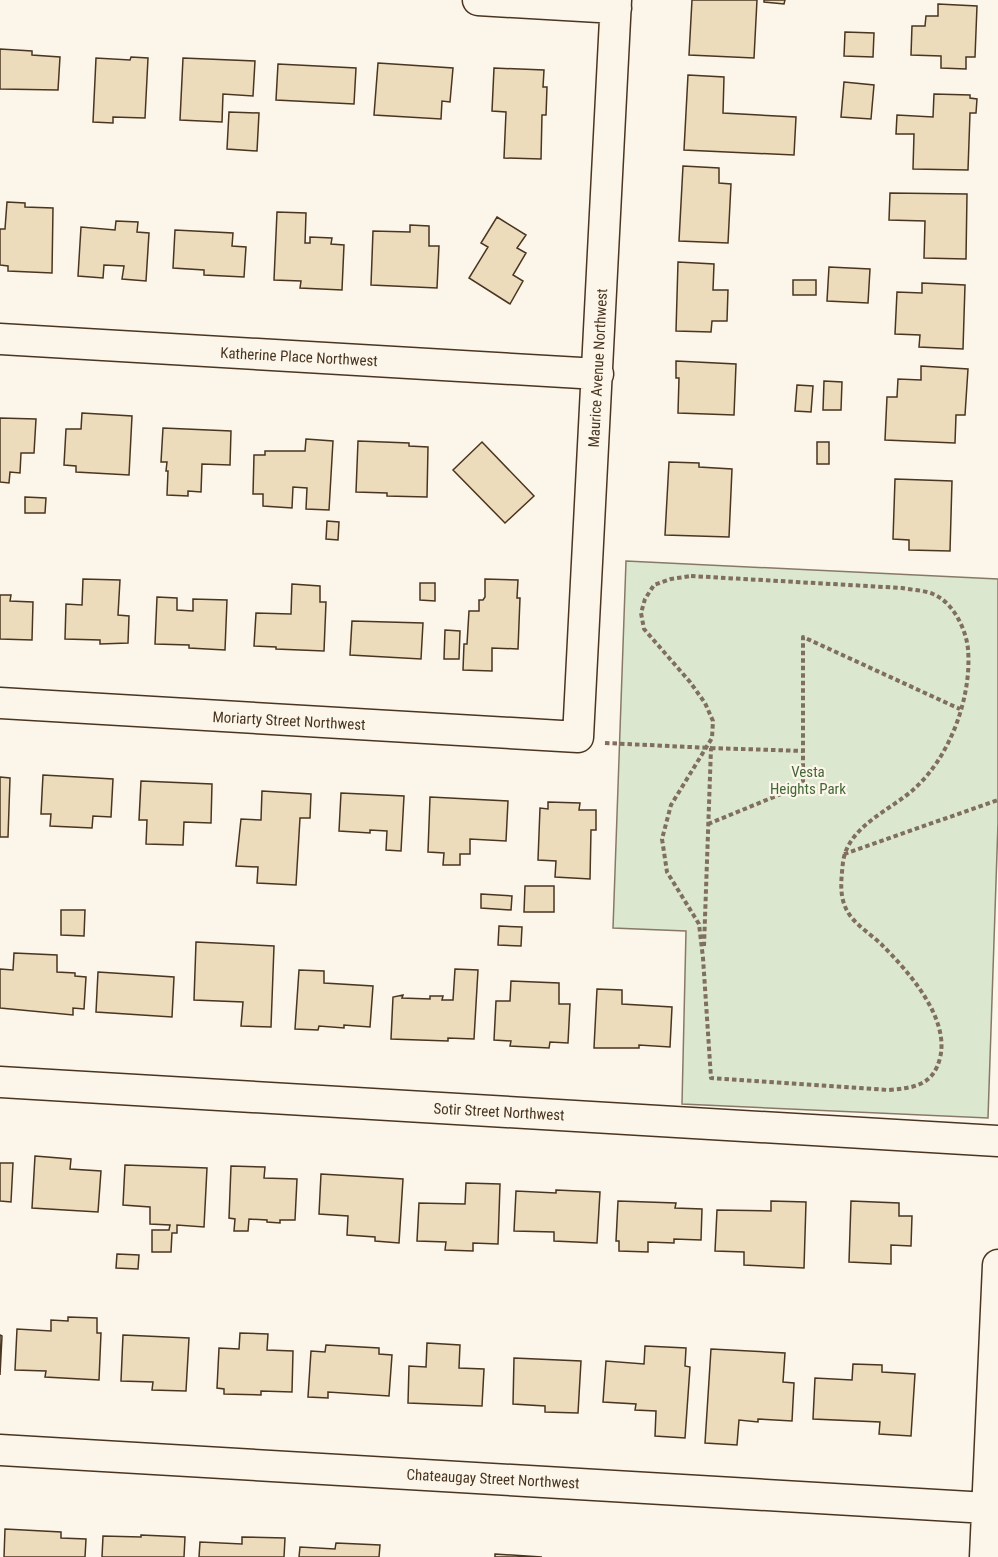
<svg xmlns="http://www.w3.org/2000/svg" width="998" height="1557" font-family="'Roboto Condensed',sans-serif">
	<style>
		.green { fill: #dce7d0; stroke: #887966; stroke-width: 1.5 }
		.building { fill: #ecdcbc; stroke: #4a3520; stroke-width: 1.5 }
		.lines { fill: none; stroke-linecap: round; stroke-linejoin: round }
		.minor-casing { stroke: #4a3520; stroke-width: 33 }
		.path { stroke: #7f6f5c; stroke-width: 4; stroke-dasharray: 4.5 3; stroke-linecap: butt }
		.minor { stroke: #fbf6e9; stroke-width: 30 }
		.labels { text-anchor: middle; stroke-width: 4.5; stroke-linejoin: round; paint-order: stroke }
		.street-label { font-size: 15px; fill: #4a3520; stroke: #fbf6e9 }
		.park-label { font-size: 15px; fill: #436837; stroke: #fbf6e9 }
	</style>
	<rect width="100%" height="100%" fill="#fbf6e9"/>
	<path class="green" d="M626 561 998 579V823L988 1118 682 1104 686 931 613 928Z"/>
	<path class="building" d="M692 0H757L754 58 689 55Z
		M764 0H785L784 4 764 2Z
		M938 4 977 6 975 57H966V69L941 68V56L911 55 912 26H925L926 16H938Z
		M845 32 874 33 873 57 844 56Z
		M0 49 32 51V55L60 57 58 90 0 89Z
		M131 57 148 58 145 118 113 117V123L93 122 96 58 130 60Z
		M183 58 255 61 253 96 223 94 222 122 180 120Z
		M378 63 453 68 450 102 442 101 441 119 374 115Z
		M278 64 356 68 354 104 276 100Z
		M494 68 544 70 543 87H547L546 115H542L541 159 504 158 506 112 492 111Z
		M688 75 724 77 723 113 796 117 794 155 684 150Z
		M844 82 874 85 871 119 841 117Z
		M934 94 970 95V98L977 99 976 113H970L968 170 913 169 914 134H896L897 115 933 117Z
		M229 112 259 113 257 151 227 149Z
		M683 166 719 168V183L731 184 728 243 679 241Z
		M890 193 967 194 966 259 924 258 925 221 889 220Z
		M7 202 25 203V207L53 208 52 273 8 271V266L0 265V229H5Z
		M277 212 306 213 305 243H310V237L332 238 331 244 344 245 342 290 300 288 301 281 274 280Z
		M497 217 526 235 517 248 526 253 513 275 523 281 510 304 469 278 488 247 481 243Z
		M116 221 138 222 137 232 149 233 146 281 122 279 124 266 104 265 103 278 78 276 81 227 115 230Z
		M410 225 429 226V246H439L437 288 371 285 373 231 410 232Z
		M175 230 233 233 232 246 246 247 244 277 204 275V270L173 268Z
		M678 262 714 264 713 290H728L727 321H712L711 332 676 331Z
		M829 267 870 269 868 303 827 301Z
		M793 280H816V295H793Z
		M922 283 965 285 963 349 919 347 920 335 895 334 897 292 922 293Z
		M676 361 736 364 734 415 678 413 679 378H676Z
		M921 366 968 369 965 415H956L955 443 885 440 887 397H897L898 379 921 380Z
		M824 381 842 382 841 410H823Z
		M797 385 813 386 811 412 795 411Z
		M82 413 132 416 129 475 76 472V466L64 465 66 429H81Z
		M0 418 36 419 34 453H21L20 473 10 472 9 483 0 482Z
		M163 428 231 431 230 465 202 464 201 492 188 491V496L167 495 168 471H166L167 462H161Z
		M306 439 333 441 329 510 306 509 307 488 293 487 292 508 263 506V494H253L254 455H265V451H305Z
		M358 441 409 443V446L428 447 427 497 387 496V493L356 492Z
		M482 442 534 496 505 523 453 470Z
		M817 442H829V464H817Z
		M669 462 699 463V467L732 469 729 537 665 535Z
		M895 479 952 481 950 551 909 550V540L893 539Z
		M25 497 46 498 45 513H25Z
		M327 521 339 522 338 540 326 539Z
		M83 579 120 580 118 615 129 616 128 643 100 644V640L65 639 66 604 82 605Z
		M485 579 518 580 517 598H520L518 649 492 648V671L463 670 464 644H467L469 611H479V600H483L485 597Z
		M420 583H435V601L420 600Z
		M292 584 320 586V602H326L324 651 276 649V647L254 646 256 613 291 614Z
		M0 595H11L10 601 33 602 32 640 0 639Z
		M157 597 177 598V610L193 611V599L227 600 225 650 189 648V645L155 644Z
		M352 621 423 623 421 659 350 655Z
		M445 630 460 631 459 659H444Z
		M43 775 113 779 111 817 93 816 92 828 50 826 51 814H41Z
		M0 777 10 778 8 837H0Z
		M141 781 212 784 211 823 184 822 183 845 146 844 147 820H139Z
		M262 791 311 794 310 818H300L296 885 257 883 258 867 236 866 241 819 261 820Z
		M341 793 404 796 401 851 386 850 387 831 370 830V833L339 831Z
		M430 797 508 801 506 841 470 839V854H460V865H443L444 853 428 852Z
		M548 802 580 803 579 810H596V830H591L590 879 555 877 556 861 538 860 540 808 548 809Z
		M525 886H554V912H524Z
		M481 894 512 896 511 910 481 908Z
		M61 910H85L84 936 61 935Z
		M499 926 522 927 521 946 498 945Z
		M196 942 274 946 271 1027 241 1026 243 1002 194 1000Z
		M14 953 57 955V972L75 973V976L86 977 84 1009 73 1008V1015L0 1008V969L13 970Z
		M455 969 478 970 474 1039 448 1038V1041L391 1039 393 997 403 995 402 998 430 999V996H443L442 1000H453Z
		M299 970 324 971V983L373 986 370 1027 344 1025V1028L319 1026 318 1030 295 1029Z
		M98 972 174 977 172 1017 96 1012Z
		M511 981 559 983V1004H570L568 1043 550 1042 549 1048 510 1046 511 1041 494 1040 496 1001H510Z
		M597 989 622 990V1004L672 1007 670 1047 639 1045V1048H594Z
		M35 1156 71 1159 70 1169 101 1171 98 1212 32 1208Z
		M0 1163H13L11 1202 0 1201Z
		M125 1165 207 1168 204 1227 177 1225V1233H172L171 1252H152V1230H169L170 1225 150 1224V1207L123 1205Z
		M231 1166 265 1167 264 1178 297 1179 295 1220H280V1223L267 1222V1220L249 1219 248 1231H234L235 1219 229 1218Z
		M321 1174 403 1179 399 1243 375 1241V1237L347 1235 348 1216 319 1214Z
		M466 1183 500 1184 498 1244 473 1243V1251L445 1250 446 1242 417 1241 419 1203 465 1204Z
		M556 1190 600 1192 597 1243 554 1241V1232L514 1231 516 1191 556 1193Z
		M618 1201 676 1203 675 1208 702 1209 701 1240 674 1239V1243L648 1242V1252L619 1251V1241H616Z
		M771 1201 806 1202 804 1268 744 1265V1252L715 1251 717 1210 771 1211Z
		M851 1201 899 1203V1216H912L911 1246 891 1245V1264L849 1262Z
		M117 1254 139 1255 138 1269 116 1268Z
		M68 1317 97 1318V1333H101L99 1380 45 1377 46 1371 15 1370 17 1329 51 1331V1320L68 1321Z
		M240 1333 268 1334 267 1350 293 1351 292 1392 261 1391V1395L224 1394V1389L217 1388 219 1348 239 1349Z
		M0 1335 2 1336 0 1375Z
		M123 1335 189 1338 186 1391 152 1390 153 1382 121 1381Z
		M427 1343 460 1345 459 1368 484 1369 482 1406 408 1403 409 1366 426 1367Z
		M326 1345 379 1348V1354L392 1355 389 1396 328 1392V1398L308 1397 311 1351 325 1352Z
		M645 1346 686 1348 685 1366 690 1367 685 1438 655 1436 656 1411 635 1410 636 1404 603 1402 606 1361 644 1364Z
		M711 1349 785 1353 783 1382 794 1383 792 1421 758 1419V1422L739 1420 737 1445 705 1443Z
		M514 1358 581 1361 578 1413 545 1412V1406L513 1404Z
		M853 1364 882 1365V1372L915 1374 911 1436 879 1434 880 1422 813 1419 815 1378 852 1380Z
		M5 1529 61 1532V1538L86 1539 85 1557H4Z
		M141 1535 185 1537 184 1557H102L103 1536 141 1537Z
		M242 1537 285 1538 284 1557H199L200 1542 242 1544Z
		M336 1543 380 1545 379 1557H299L300 1547 335 1549Z
		M495 1554 542 1557H495Z"/>
	<g class="lines">
		<g class="minor-casing">
			<path id="minor" d="M478 0 616 8
				M0 339 598 374
				M0 703 578 737 616 0
				M0 1082 998 1141
				M0 1450 987 1508
				M985 1557 998 1265"/>
		</g>
		<path class="path" d="M691 576 902 588C911 590 924 590 933 594 953 602 966 629 968 649 972 697 950 757 914 789 891 810 848 826 843 862 841 882 838 901 852 918 860 928 873 936 882 945 908 971 950 1018 940 1058 933 1086 913 1088 888 1090L711 1078 703 958 699 924 667 872 662 839 671 805 712 738 713 721 705 703 690 682 644 629 641 613 645 599 654 585 671 579Z
			M605 743 711 748 704 946
			M711 748 803 751
			M708 824 803 785V637L960 709
			M844 854 998 800"/>
		<use href="#minor" class="minor"/>
	</g>
	<g class="labels">
		<g class="street-label">
			<text transform="translate(299 357) rotate(3)" y="5">Katherine Place Northwest</text>
			<text transform="translate(598 368) rotate(-87)" y="5">Maurice Avenue Northwest</text>
			<text transform="translate(289 721) rotate(3)" y="5">Moriarty Street Northwest</text>
			<text transform="translate(499 1112) rotate(3)" y="5">Sotir Street Northwest</text>
			<text transform="translate(493 1479) rotate(3)" y="5">Chateaugay Street Northwest</text>
		</g>
		<g class="park-label">
			<text x="808" y="777">Vesta<tspan x="808" dy="17">Heights Park</tspan></text>
		</g>
	</g>
</svg>
